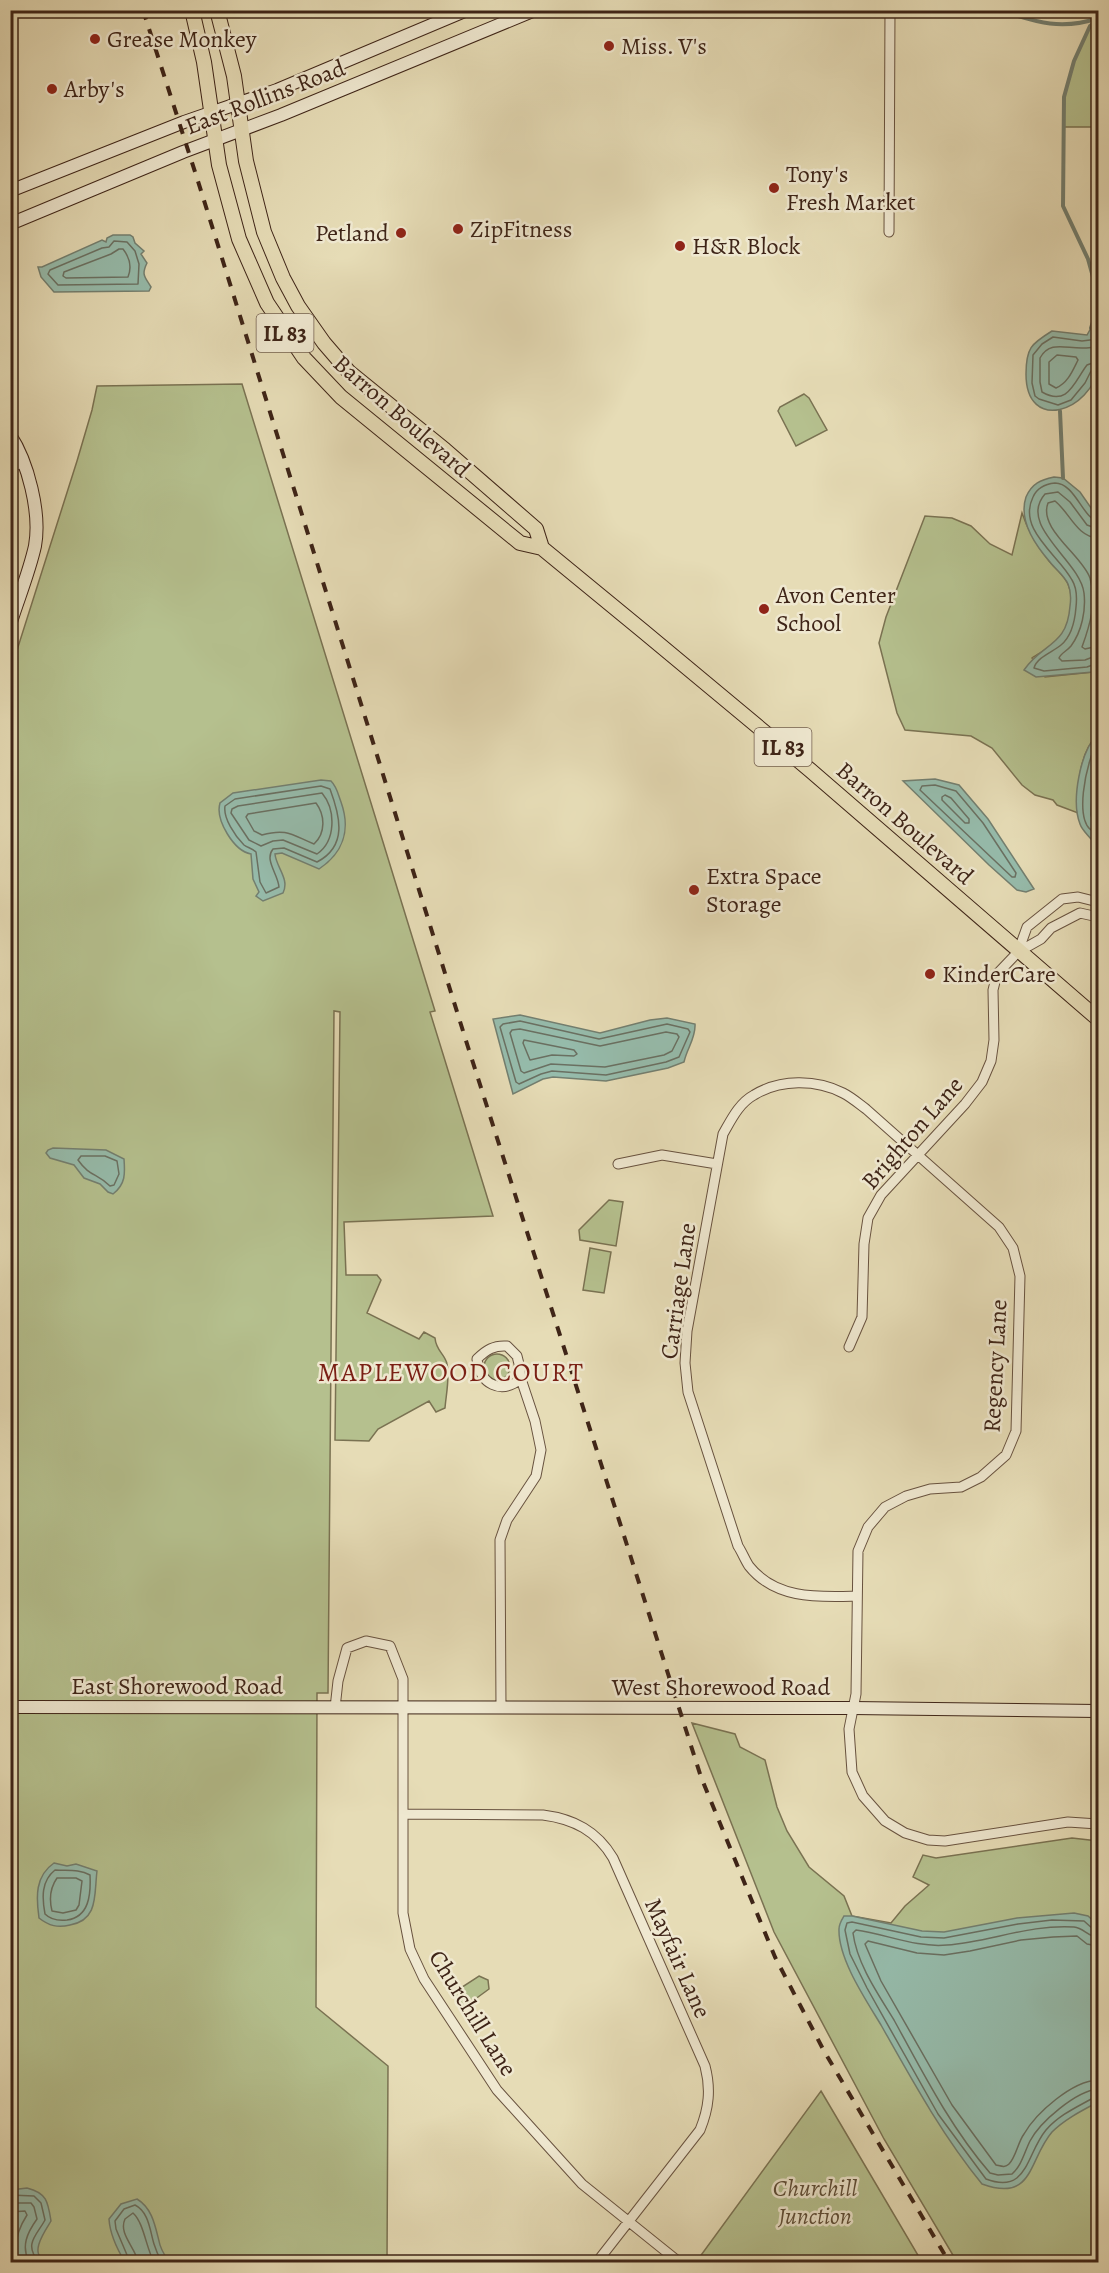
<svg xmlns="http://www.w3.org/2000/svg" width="1109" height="2273" font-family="Alegreya,serif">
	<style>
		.green { fill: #b5c08e; stroke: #7a7252; stroke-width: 1.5 }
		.water { fill: #96bcac; stroke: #737f70; stroke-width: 1.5 }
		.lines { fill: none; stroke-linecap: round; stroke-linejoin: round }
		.shore { stroke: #6a7062; stroke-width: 1.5 }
		.stream { stroke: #737f70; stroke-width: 4 }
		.street-casing { stroke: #68523f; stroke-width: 11 }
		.secondary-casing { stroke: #3e2417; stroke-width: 14 }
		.primary-casing { stroke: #3e2417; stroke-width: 16 }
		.street { stroke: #efe8d0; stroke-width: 9 }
		.secondary { stroke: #efe8d0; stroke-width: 12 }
		.primary { stroke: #e6dcb6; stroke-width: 14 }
		.rail { stroke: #3e2417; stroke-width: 4; stroke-dasharray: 10 10; stroke-linecap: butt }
		.poi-dot { fill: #8f2418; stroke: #efe8d0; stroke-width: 2 }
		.labels { text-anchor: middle; stroke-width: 5; stroke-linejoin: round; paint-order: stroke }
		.shield { fill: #efe8d0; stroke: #735f4e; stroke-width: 1.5 }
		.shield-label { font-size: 22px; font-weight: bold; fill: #3e2417 }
		.poi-label { font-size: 24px; fill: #3e2417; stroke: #efe8d0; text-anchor: start }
		.street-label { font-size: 24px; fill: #3e2417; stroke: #efe8d0 }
		.park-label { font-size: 24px; font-style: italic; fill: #5c4b35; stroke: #efe8d0 }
		.neighbourhood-label { font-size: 26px; letter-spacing: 1.5px; fill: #7a1f14; stroke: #efe8d0 }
	</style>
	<rect width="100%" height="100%" fill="#e6dcb6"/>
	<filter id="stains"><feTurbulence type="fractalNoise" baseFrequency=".00333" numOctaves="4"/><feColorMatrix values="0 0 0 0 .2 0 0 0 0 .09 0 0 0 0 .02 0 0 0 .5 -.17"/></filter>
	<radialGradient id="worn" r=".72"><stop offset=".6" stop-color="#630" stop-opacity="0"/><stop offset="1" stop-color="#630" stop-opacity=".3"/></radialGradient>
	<path class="green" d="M1098 20V127H1064V97L1074 61 1090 26Z
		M242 384 435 1011 430 1012 493 1216 344 1222 346 1275H377L381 1280 367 1313 419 1339 424 1332 435 1338C436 1351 445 1354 447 1364 450 1377 446 1395 445 1408L436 1412 429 1401 378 1429 369 1441 335 1440 340 1012 334 1011 328 1693H317L316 2007 388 2066 387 2262H11V669L77 461 92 410 97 386Z
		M804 394 809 398 827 430 796 446 778 411 780 407Z
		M1022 513C1028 531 1037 546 1049 561 1055 568 1062 574 1067 582 1075 597 1071 627 1059 639 1052 647 1041 652 1032 658L1045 677 1093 672 1098 666V734C1078 754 1078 786 1078 813L1057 805 1053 800 1035 795 1022 785 992 748 971 736 905 730 897 713 879 643 886 617 925 516 952 518 971 526 990 544 1012 555Z
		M609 1200 623 1202 616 1246 580 1240 579 1230Z
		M590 1248 611 1252 604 1293 583 1290Z
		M484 1367a13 13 0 1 1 26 0a13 13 0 1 1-26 0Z
		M692 1723 735 1734 740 1747 765 1760 777 1807 787 1831 809 1867 844 1896 852 1916 891 1923 905 1906 929 1885 913 1877 923 1855 936 1858 1072 1838 1098 1841 1097 2183 1098 2185V2262H957L884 2139 774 1932Z
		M479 1976 488 1980 489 1989 463 2008 453 1993Z
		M821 2091 922 2262H708L699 2258Z"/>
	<path class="water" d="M113 235H130L133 237 135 243 144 251 141 254 147 263C141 275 145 277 151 287L149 291 54 292 41 277 38 267H42L102 240 106 242 107 238Z
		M1091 328 1098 335C1099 345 1100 357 1098 367 1092 411 1026 434 1026 374 1026 348 1031 344 1052 331L1087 335Z
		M1054 477 1063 478 1080 492 1098 518V666L1093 672 1036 677 1024 670C1043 642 1067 647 1070 606 1071 599 1071 591 1068 584 1064 575 1056 570 1050 562 1035 545 1018 521 1026 497 1032 483 1041 480 1054 477Z
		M1098 734V837L1091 839C1087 834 1082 830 1080 824 1071 801 1080 751 1098 734Z
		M935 779 959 785 988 819 1034 889 1026 892 1017 890 989 865 903 781Z
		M321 780 331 781C337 787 338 794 341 802 351 830 343 853 319 869L282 853 275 854C276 867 290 879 283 893L263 901 256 896 259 892 253 879 251 854C234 851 215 820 220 803L233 793Z
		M520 1015 600 1033 650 1020 667 1018 695 1024C696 1038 687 1048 684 1062L668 1068 606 1081 553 1077 543 1079 513 1094 493 1019Z
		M53 1148 106 1150 124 1159C125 1173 126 1184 113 1194L108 1192 100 1184 84 1178 74 1165 50 1158 46 1153 48 1150Z
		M54 1863 67 1866 76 1864 97 1871C94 1894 99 1920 70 1925 58 1928 49 1926 39 1918 36 1897 35 1876 54 1863Z
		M1074 1913 1088 1916 1098 1925V2102C1083 2110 1065 2119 1052 2132 1028 2160 1034 2203 982 2184 942 2135 912 2080 881 2025 866 2000 838 1959 839 1929 839 1924 841 1921 844 1916H852L922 1931 944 1932 1017 1918Z
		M27 2188C47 2193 48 2202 51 2221 47 2228 27 2255 46 2260 52 2261 55 2259 61 2262H11V2190Z
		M137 2199C152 2208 155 2225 159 2241 160 2248 165 2256 169 2262H125C117 2249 110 2235 109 2219L121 2204Z"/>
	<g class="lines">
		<path class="shore" d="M114 241 127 242 135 251 139 264 138 284 58 285 48 274 50 270 102 248 109 247Z
			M119 249H123C130 258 132 267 128 277L66 278 63 276 64 272 111 254Z
			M1098 339 1082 341 1053 337 1042 344 1033 355 1032 383 1035 396 1039 399 1058 405 1071 400 1085 383 1091 371 1098 369
			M1098 346C1093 347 1089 348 1084 348 1066 349 1050 340 1040 358V382L1042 392C1068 407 1074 382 1087 365L1098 361
			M1057 355 1076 357 1078 360C1073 370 1068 383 1056 388L1049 384V362Z
			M1098 521C1083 519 1075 483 1055 483 1045 484 1037 488 1033 497 1017 530 1059 555 1072 580 1077 588 1077 598 1076 607 1075 620 1072 636 1061 645 1053 652 1037 657 1034 668L1044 671 1087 667 1098 663
			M1098 529 1087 525 1070 502 1058 492 1045 494C1017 526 1080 560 1084 593 1086 610 1082 631 1071 646 1067 651 1061 653 1059 658L1062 661 1085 660 1098 655
			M1098 538C1077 537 1070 513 1055 501L1048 503C1038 529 1082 555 1090 578 1097 602 1090 625 1082 647L1085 649 1098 646
			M1098 742C1087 756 1070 832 1098 832
			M1098 757 1093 776 1091 815 1093 821 1098 825
			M935 785 956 791 983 823 1016 873 1015 877H1012L920 790 922 786Z
			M321 786 330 789C340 816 348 846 317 862L284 848 273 849C264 860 278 874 279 887L266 893 260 882 256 852C252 848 248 848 244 845 235 836 223 818 225 806L235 799Z
			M322 793C336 810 336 841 317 854L283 840 273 841 261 846 249 840 231 813 232 809 238 806Z
			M945 795 951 798 969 819V823H965L942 800V797Z
			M316 803C325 815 326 833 314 844 292 835 287 828 262 835L254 831 246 817 248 814Z
			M520 1021 599 1039 667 1024 688 1029 690 1032 679 1057 666 1062 606 1075 552 1071 541 1074 519 1084 516 1082 500 1027 503 1024Z
			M520 1029 600 1046 666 1032 677 1034 679 1037 672 1051 664 1055 605 1067 551 1064 524 1073 521 1071 510 1033 512 1030Z
			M524 1040 574 1050 577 1054 574 1056 552 1055 530 1060 523 1043Z
			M81 1156H105L117 1161 119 1174 114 1185 110 1186C97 1173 90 1177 78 1160Z
			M55 1870C67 1871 79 1869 90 1875 91 1895 89 1917 67 1920 58 1921 51 1920 45 1914 42 1898 41 1881 55 1870Z
			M57 1878H76L82 1881 79 1905 76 1910 63 1913 52 1911C49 1899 50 1888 57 1878Z
			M1098 1930 1093 1929 1084 1921 1052 1920 1018 1924 944 1938 921 1937 852 1922 847 1923 845 1930 850 1954 867 1988 938 2114 986 2179C1028 2195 1026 2154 1046 2130 1059 2115 1077 2107 1093 2098L1098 2097
			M1098 1937C1088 1937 1084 1928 1074 1927 1030 1924 989 1942 947 1945 916 1948 886 1934 856 1930L853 1933C857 1964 878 1994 894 2020 923 2073 951 2128 990 2173L998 2175 1012 2174C1022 2165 1024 2153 1030 2141 1040 2122 1076 2091 1098 2089
			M1098 1946 1087 1944 1077 1936 1053 1937 1021 1940 970 1951 944 1955 917 1953 868 1941 865 1944 881 1981 952 2105 996 2165C1001 2166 1005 2168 1009 2164 1016 2157 1018 2142 1024 2134 1036 2113 1072 2081 1098 2080
			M10 2195 34 2196 41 2203 45 2220C37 2235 23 2244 39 2262
			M10 2203H31L34 2207 37 2219C27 2233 21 2246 29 2262
			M10 2212 25 2211 27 2215C18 2229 12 2245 19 2262
			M130 2262 116 2229 115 2221 124 2209 135 2205C149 2212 150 2231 154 2244 156 2251 159 2257 162 2262
			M138 2262C136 2248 118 2234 125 2219L133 2213C144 2223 146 2248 154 2262"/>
		<path class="stream" d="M999 10C1036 22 1061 31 1098 18
			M1098 20 1090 26 1074 61 1064 97 1063 206 1088 259 1098 295
			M1091 328 1098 308
			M1060 411 1063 478"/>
		<g class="street-casing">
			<path id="street" d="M889 232 890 10
				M10 467 23 463
				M1018 952 1027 927 1062 899 1078 897 1098 902
				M618 1164 662 1155 717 1164
				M849 1347 862 1317 864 1244 868 1218 881 1195 965 1104 982 1082 991 1061 994 1040 993 990 997 974 1018 952 1041 939 1051 928 1080 913 1098 917
				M857 1596C819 1597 776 1600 749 1566 745 1560 742 1552 738 1546L688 1392 685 1363 687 1331 723 1134C731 1120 739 1103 754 1095 780 1079 816 1079 843 1093 851 1097 858 1103 866 1109L999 1227 1013 1248 1020 1276 1016 1431 1006 1455 981 1477 961 1487 930 1489 906 1496 885 1507 868 1527 858 1551 856 1694 849 1729 852 1772 863 1796 885 1821 905 1833 928 1840 945 1841 1068 1822 1098 1824
				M335 1708 338 1681 347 1648 366 1641 390 1646 403 1679V1913L410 1949 424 1979 497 2090 582 2184 679 2262
				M501 1708 500 1540 507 1520 536 1476 541 1450 535 1421 521 1379 519 1364 517 1356 507 1346C494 1345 486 1350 477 1359 480 1384 500 1395 521 1379
				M403 1814 543 1815C574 1819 597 1831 613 1858L705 2066C711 2089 709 2108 700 2130L597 2262"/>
		</g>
		<g class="secondary-casing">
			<path id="secondary" d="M10 191 184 122 277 90 467 10
				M10 224 183 152 281 115 535 10
				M10 435C28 462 41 513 35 546 29 573 18 599 10 625
				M10 1707 852 1708 1098 1711"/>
		</g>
		<g class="primary-casing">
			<path id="primary" d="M192 10 204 62 219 165 239 239 267 303 304 358 341 397 520 543 542 548 643 631 810 770 1098 1019
				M217 10 234 76 246 161 264 232 283 278 298 306 324 343 349 372 445 450 536 529 542 548"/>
		</g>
		<use href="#street" class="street"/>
		<use href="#secondary" class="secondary"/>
		<use href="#primary" class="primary"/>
		<path class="rail" d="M143 10 197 178 468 1047 701 1777 775 1957 824 2051 949 2262"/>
	</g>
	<g class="poi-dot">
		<circle cx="95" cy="39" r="6"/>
		<circle cx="609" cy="46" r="6"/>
		<circle cx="52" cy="89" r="6"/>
		<circle cx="774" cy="188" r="6"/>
		<circle cx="458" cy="229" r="6"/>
		<circle cx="401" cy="233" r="6"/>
		<circle cx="680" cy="246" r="6"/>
		<circle cx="764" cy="609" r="6"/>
		<circle cx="694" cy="890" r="6"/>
		<circle cx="930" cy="974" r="6"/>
	</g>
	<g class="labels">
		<g class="shield">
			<rect x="256.5" y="314" width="57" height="38" rx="4.5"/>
			<rect x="754.5" y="728" width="57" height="38" rx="4.5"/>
		</g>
		<g class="shield-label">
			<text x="285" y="341">IL 83</text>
			<text x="783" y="755">IL 83</text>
		</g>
		<g class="poi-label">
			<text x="107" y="47">Grease Monkey</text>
			<text x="621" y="54">Miss. V's</text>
			<text x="64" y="97">Arby's</text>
			<text x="786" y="182">Tony's<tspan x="786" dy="28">Fresh Market</tspan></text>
			<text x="470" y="237">ZipFitness</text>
			<text x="389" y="241" text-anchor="end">Petland</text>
			<text x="692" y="254">H&amp;R Block</text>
			<text x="776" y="603">Avon Center<tspan x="776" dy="28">School</tspan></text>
			<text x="706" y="884">Extra Space<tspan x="706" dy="28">Storage</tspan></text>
			<text x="942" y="982">KinderCare</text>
		</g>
		<g class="street-label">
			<text transform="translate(265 97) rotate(-21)" y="8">East Rollins Road</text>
			<text transform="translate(402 416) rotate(41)" y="8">Barron Boulevard</text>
			<text transform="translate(905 823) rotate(41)" y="8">Barron Boulevard</text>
			<text transform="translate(912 1133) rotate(-49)" y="8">Brighton Lane</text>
			<text transform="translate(678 1291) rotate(-82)" y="8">Carriage Lane</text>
			<text transform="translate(995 1366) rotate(-87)" y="8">Regency Lane</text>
			<text x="177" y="1694">East Shorewood Road</text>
			<text x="721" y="1695">West Shorewood Road</text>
			<text transform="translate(678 1958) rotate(66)" y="8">Mayfair Lane</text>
			<text transform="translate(473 2013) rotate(58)" y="8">Churchill Lane</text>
		</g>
		<g class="park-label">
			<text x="815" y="2196">Churchill<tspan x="815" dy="28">Junction</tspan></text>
		</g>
		<g class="neighbourhood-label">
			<text x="451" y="1381">MAPLEWOOD COURT</text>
		</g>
	</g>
	<rect width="1109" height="2273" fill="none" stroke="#e6dcb6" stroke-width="36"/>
	<rect x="12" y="12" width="1085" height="2249" fill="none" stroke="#3e2417" stroke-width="3"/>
	<rect x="18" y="18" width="1073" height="2237" fill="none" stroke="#3e2417" stroke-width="1.5"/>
	<rect width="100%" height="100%" filter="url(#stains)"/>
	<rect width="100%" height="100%" fill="url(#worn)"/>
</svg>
